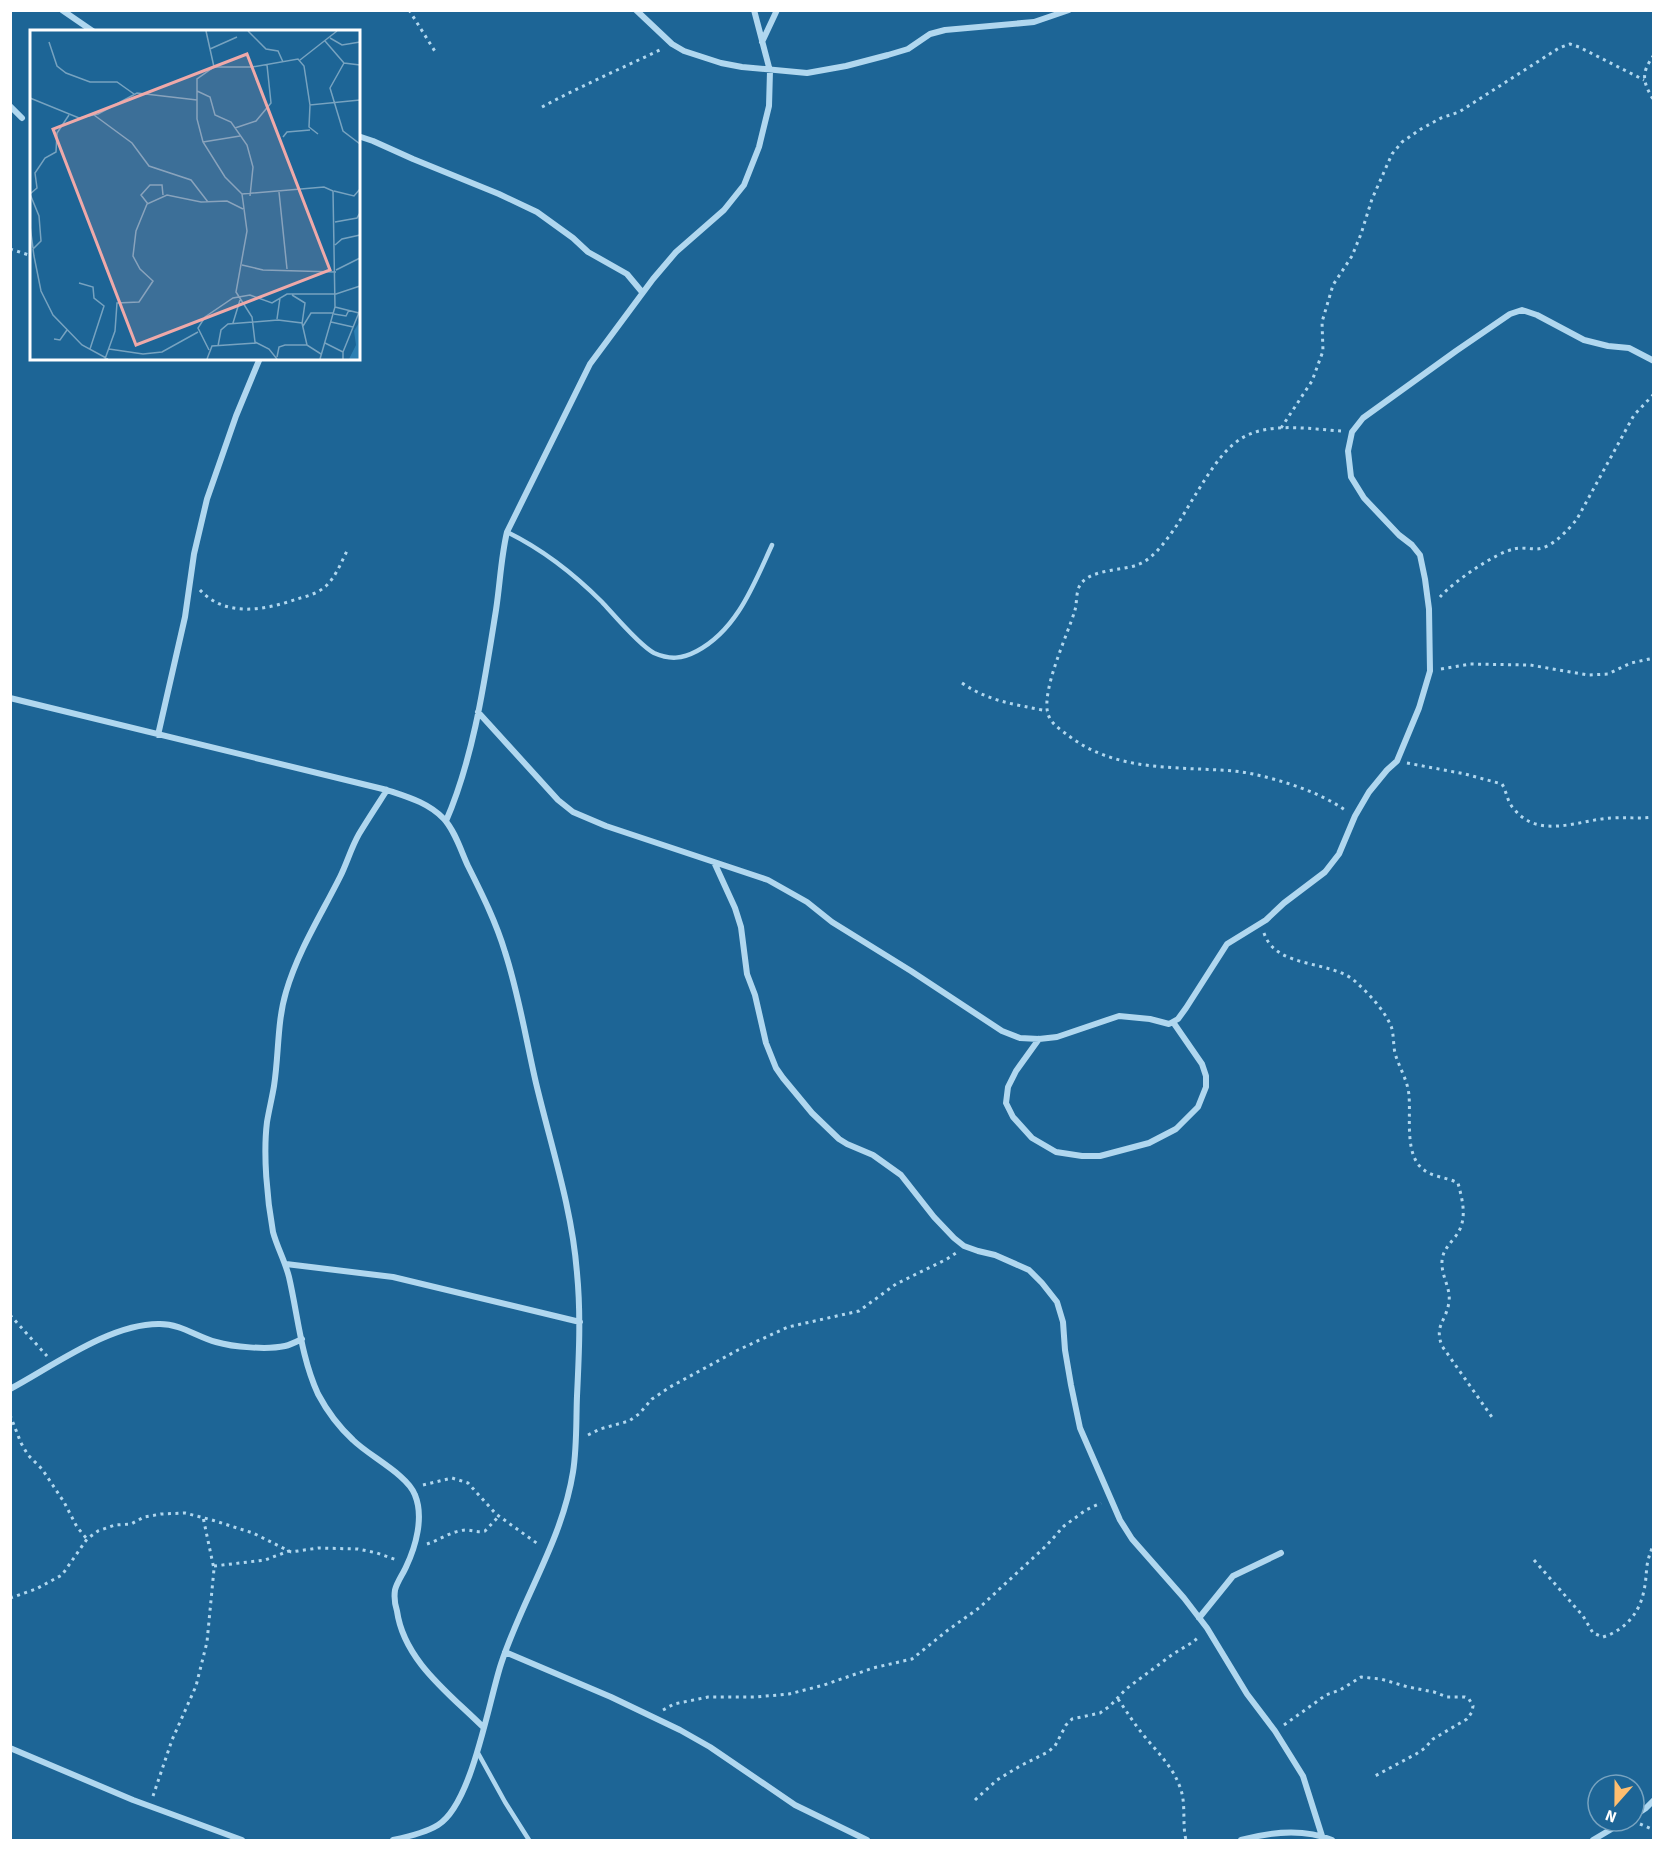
<svg xmlns="http://www.w3.org/2000/svg" width="1664" height="1851" font-family="'Source Sans 3',sans-serif">
	<style>
		.lines { fill: none; stroke-linecap: round; stroke-linejoin: round }
		.path { stroke: #b0d7ef; stroke-width: 3; stroke-dasharray: 3 4.5; stroke-linecap: butt }
		.service { stroke: #b0d7ef; stroke-width: 4.5 }
		.minor { stroke: #b0d7ef; stroke-width: 6 }
		.inset-road { fill: none; stroke: #77a3c0; stroke-width: 1.5 }
		.view { fill: #efa9a9; fill-opacity: 0.15; stroke: #efa9a9; stroke-width: 3 }
		.inset-edge { fill: none; stroke: #fff; stroke-width: 3 }
	</style>
	<rect width="100%" height="100%" fill="#1d6596"/>
	<g class="lines">
		<path class="path" d="M409 10 436 53
			M1654 55C1640 74 1643 82 1654 101
			M542 107C581 86 622 68 662 49
			M10 249 32 256
			M1281 428 1312 381 1323 351 1322 322 1333 285 1352 256 1361 234 1372 199 1392 154 1402 142 1421 129 1441 118 1459 112 1559 48 1570 44 1579 47 1644 80
			M1341 431C1310 429 1266 421 1239 440 1220 453 1206 478 1194 497 1186 510 1179 523 1170 535 1161 547 1151 560 1137 565 1121 571 1087 569 1079 587 1076 594 1077 603 1075 610 1068 634 1041 690 1048 714 1051 724 1061 730 1069 736 1107 765 1153 767 1199 769 1217 770 1235 770 1253 774 1284 781 1319 792 1345 810
			M200 590C226 618 265 610 297 599 304 597 312 595 319 591 334 583 340 564 348 549
			M1440 597C1453 582 1495 553 1514 549 1521 547 1529 549 1537 549 1552 548 1568 530 1577 519L1634 415 1654 394
			M1441 669 1470 664 1530 665 1588 675 1608 674 1631 663 1654 658
			M962 683C990 702 1014 704 1047 711
			M1407 763 1465 774 1502 784C1507 792 1507 802 1514 809 1539 840 1578 820 1611 818 1626 817 1639 819 1654 817
			M1264 933C1276 970 1333 959 1357 983 1370 995 1384 1010 1391 1026 1394 1034 1393 1044 1395 1053 1399 1068 1408 1080 1409 1096 1411 1117 1404 1156 1424 1170 1432 1177 1447 1177 1458 1183 1463 1202 1468 1221 1455 1237 1449 1245 1443 1250 1442 1261 1441 1276 1451 1288 1449 1302 1446 1322 1434 1325 1442 1346L1494 1420
			M10 1315 47 1356
			M10 1415 21 1443 28 1455 42 1469 64 1502 77 1527 87 1539
			M588 1435 600 1429 629 1421 639 1414 652 1399 670 1387 738 1350 788 1327 859 1311 896 1284 947 1259 956 1253
			M423 1485 452 1478 468 1483 496 1514 538 1544
			M427 1544C439 1540 452 1531 465 1530 472 1530 478 1533 485 1531L499 1516
			M1534 1560 1583 1616 1593 1633 1603 1637C1625 1630 1640 1613 1644 1590 1646 1582 1646 1574 1647 1566 1648 1558 1651 1551 1654 1543
			M214 1566 265 1560 289 1551
			M10 1598 36 1589 62 1575 87 1539 98 1531 115 1525 131 1524 144 1517 161 1514 185 1513 212 1520 253 1533 291 1552 318 1548 358 1549 377 1553 397 1560
			M1118 1699C1127 1712 1135 1725 1145 1737 1159 1754 1174 1768 1181 1790 1186 1806 1182 1824 1186 1840
			M663 1710 674 1704 708 1697H756L789 1694 824 1685 873 1668 912 1659 948 1630 979 1608 1046 1546 1064 1526 1086 1510 1101 1503
			M1284 1725 1326 1695 1340 1690 1361 1677 1381 1679 1408 1687 1434 1692 1447 1697H1465L1469 1699 1473 1706 1472 1712 1467 1719 1433 1739 1425 1748 1416 1754 1375 1776
			M153 1796 172 1740 196 1686 207 1642 214 1569 203 1517
			M975 1800 997 1780 1020 1766 1048 1752 1055 1746 1066 1725 1072 1719 1100 1713 1110 1706 1126 1689 1173 1654 1193 1642 1200 1636
			M1640 1824 1654 1830"/>
		<path class="service" d="M507 532C544 550 573 573 602 602 614 615 640 646 654 653 670 660 682 659 697 651 737 630 754 584 772 545
			M478 1753 505 1802 529 1840"/>
		<path class="minor" d="M62 10 94 32
			M636 10 672 44 684 51 721 63 742 67 807 73 846 66 888 55 908 49 930 34 945 30 1034 22 1069 10
			M762 42 777 10
			M10 106 22 118
			M358 136 373 141 413 159 499 194 537 212 573 238 588 252 627 274 642 292
			M10 698 387 790C408 797 429 803 444 819 455 831 461 851 468 866 482 894 496 922 505 952 519 995 526 1040 536 1083 551 1146 572 1208 577 1273 581 1314 579 1355 577 1396 576 1421 577 1447 573 1472 562 1541 522 1599 501 1664 488 1704 472 1804 438 1825 425 1833 407 1837 393 1840
			M478 712 558 800 573 812 606 826 768 880 807 902 832 922 911 971 1002 1031 1020 1038 1039 1039 1057 1037 1119 1016 1150 1019 1169 1024 1178 1019 1186 1008 1227 944 1266 920 1284 903 1325 872 1339 854 1355 816 1369 792 1387 770 1397 761 1419 708 1430 671 1429 609 1425 579 1420 555 1412 545 1399 535 1364 498 1351 477 1348 451 1352 432 1363 418 1456 351 1510 314 1522 310 1537 315 1584 340 1608 346 1629 348 1654 361
			M158 735 185 617 194 554 207 499 236 416 260 358
			M387 790C378 804 368 819 359 834 351 848 347 863 340 877 321 915 298 951 286 992 277 1022 279 1054 274 1086 272 1098 269 1110 267 1122 263 1154 267 1199 273 1232 277 1247 285 1261 289 1277 298 1316 301 1357 318 1394 327 1411 339 1427 353 1440 369 1456 408 1475 415 1495 424 1517 416 1546 406 1567 403 1574 397 1582 395 1590 394 1597 395 1605 397 1611 404 1661 450 1694 483 1727
			M446 821C474 757 485 678 496 610 500 584 501 557 507 532L590 364 653 279 676 252 724 210 744 185 759 147 769 106 770 71 754 10
			M714 862 735 908 741 927 747 974 755 995 766 1043 776 1068 783 1078 812 1113 839 1139 847 1144 873 1155 901 1175 934 1217 954 1238 964 1246 978 1251 995 1255 1029 1270 1042 1283 1057 1302 1063 1322 1065 1350 1071 1385 1080 1428 1120 1520 1132 1539 1184 1598 1207 1628 1247 1694 1275 1731 1303 1776 1322 1836
			M1039 1039 1016 1071 1008 1087 1006 1103 1013 1117 1032 1138 1056 1152 1082 1156H1100L1149 1143 1176 1129 1198 1107 1206 1087V1076L1202 1064 1173 1022
			M286 1264 393 1277 580 1322
			M10 1389C53 1366 111 1323 160 1324 181 1324 197 1337 216 1342 233 1347 267 1350 285 1346 290 1345 296 1342 302 1339
			M1199 1618 1233 1576 1281 1553
			M505 1652 611 1697 680 1730 710 1747 795 1805 867 1840
			M10 1748 133 1800 242 1840
			M1634 1816 1646 1808 1654 1800
			M1241 1840C1270 1832 1303 1828 1332 1840
			M1593 1840 1625 1821"/>
	</g>
	<g transform="translate(30 30)">
		<rect width="330" height="330" fill="#1d6596"/>
		<path d="M330 291V329H319L326 315 324 301Z" fill="#2d7fb2"/>
		<path class="inset-road" d="M176 1 184 37M218 1 236 19 248 21 253 32M300 8 312 15 330 12M295 11 314 33 330 35M19 12 27 36 36 43 60 52H87L104 64M180 19 207 7M270 30 307 1M314 33 300 58 313 101 330 114M167 61 180 67 185 85 201 92 217 115 223 137 220 166M0 68 49 88 68 84 107 63 167 70M280 75 279 97 288 104M39 85 27 103 26 122 15 128 5 143 7 158 0 164 9 186 11 211 3 219 4 226 11 261 23 285 52 315 78 329M64 85 102 113 119 136 161 150 178 172M205 98 226 91 241 73 237 35M253 107 257 102 280 100M173 112 210 106M304 161 324 166 330 159M249 162 257 239M212 164 217 201 206 262 222 287 225 312 239 319 247 329M118 174 111 165 120 155H132L133 165M305 192 327 188 330 183M0 196 3 218M305 215 312 209 330 205M212 235 233 240 306 242M306 240 330 228M49 253 63 257 64 268 74 276 60 319M262 265 275 273 272 294M305 277 329 283M304 284 316 286 319 280M247 289 250 268M301 292 323 297M203 293 210 270M273 296 281 283H304M24 309 30 310 37 300M295 313 313 322V329M188 316 191 300 198 294 248 290 272 293 277 315M79 319 113 324 132 322 168 302M179 320 168 298 175 287 203 268 220 265 242 273 257 264H306L330 256M313 322 330 280M247 327 249 317 255 315H277L291 324M75 329 85 301 87 273 109 272 123 251 110 239 103 226 106 201 117 174 137 165 171 172 197 171 213 179M177 329 182 316 226 313M290 329 305 277 303 161 294 157 212 164 195 147 173 112 167 89V49L184 37H222L268 29 274 36 280 75 330 70"/>
		<path class="view" d="M217 24 300 240 106 315 23 99Z"/>
		<rect width="330" height="330" class="inset-edge"/>
	</g>
	<rect width="1664" height="1851" fill="none" stroke="#ffffff" stroke-width="24"/>
	<g transform="translate(1616 1803) rotate(201)"><circle r="28" fill="#1d6596" stroke="#77a3c0" stroke-width="1.5"/>
	<path d="M0-4.5L10 22L0 15L-10 22Z" fill="#ffbe6f"/>
	<text y="-9" font-size="16" font-weight="bold" text-anchor="middle" fill="#ffffff">N</text>
	</g>
</svg>
